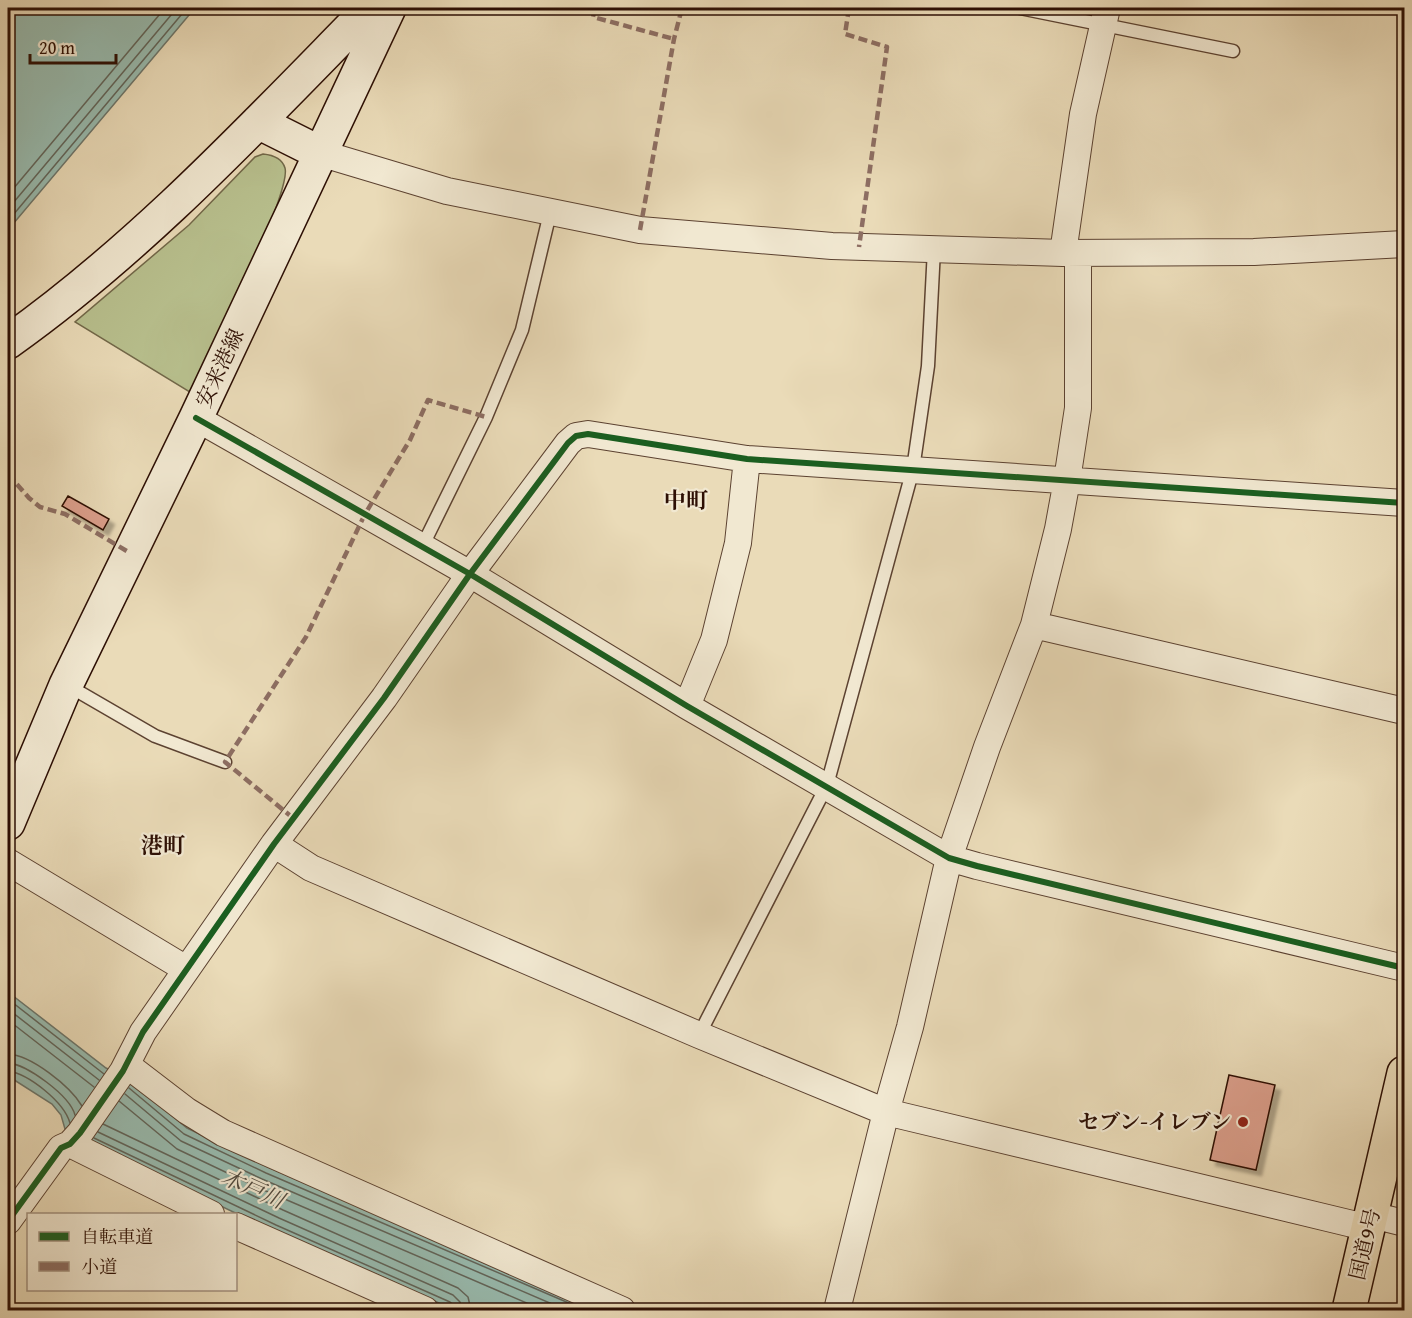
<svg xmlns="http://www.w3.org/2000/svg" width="1412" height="1318" font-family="'Gentium Book Plus','Noto Serif JP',serif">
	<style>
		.green { fill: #b8c08e; stroke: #726849; stroke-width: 1.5 }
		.water { fill: #98bbaf; stroke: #6d766b; stroke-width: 1.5 }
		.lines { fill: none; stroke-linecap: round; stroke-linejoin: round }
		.shore { stroke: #62655a; stroke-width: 1.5 }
		.building { fill: #dc9f8c; stroke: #2d0f04; stroke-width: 1.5; filter: url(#shadow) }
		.lane-casing { stroke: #5c4231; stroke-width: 15 }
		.street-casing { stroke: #5c4231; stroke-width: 28 }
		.secondary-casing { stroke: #2d0f04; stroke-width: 36 }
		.highway-casing { stroke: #2d0f04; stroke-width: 36 }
		.lane { stroke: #f1e8d1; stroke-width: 12 }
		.street { stroke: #f1e8d1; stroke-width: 26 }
		.secondary { stroke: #f1e8d1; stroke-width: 33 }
		.highway { stroke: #eadbb8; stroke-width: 33 }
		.quiet { stroke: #8d6e63; stroke-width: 4.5; stroke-dasharray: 9 4.5; stroke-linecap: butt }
		.cycleway-casing { stroke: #f1e8d1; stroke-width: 10 }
		.cycleway { stroke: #1b5e20; stroke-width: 6 }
		.poi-dot { fill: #8f2418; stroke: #f1e8d1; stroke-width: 2 }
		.labels { text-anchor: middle; stroke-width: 4.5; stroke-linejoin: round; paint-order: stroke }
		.street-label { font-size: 21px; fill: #2d0f04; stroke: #f1e8d1 }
		.poi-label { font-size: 21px; font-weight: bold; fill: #2d0f04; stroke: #f1e8d1; text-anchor: end }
		.neighbourhood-label { font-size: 22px; font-weight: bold; fill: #2d0f04; stroke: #f1e8d1 }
		.water-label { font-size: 22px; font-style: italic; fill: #524b40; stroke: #f1e8d1 }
	</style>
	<defs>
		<filter id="shadow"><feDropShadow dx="5.5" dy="5.5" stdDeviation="1.5" flood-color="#0004"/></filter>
	</defs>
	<rect width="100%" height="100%" fill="#eadbb8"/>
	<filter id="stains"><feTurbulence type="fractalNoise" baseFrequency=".00333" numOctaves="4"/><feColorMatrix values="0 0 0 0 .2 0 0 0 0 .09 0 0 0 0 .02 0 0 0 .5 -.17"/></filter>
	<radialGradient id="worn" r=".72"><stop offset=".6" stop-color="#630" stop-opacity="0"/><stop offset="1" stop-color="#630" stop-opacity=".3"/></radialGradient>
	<path class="green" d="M263 154C273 155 282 158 285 168 292 192 208 362 193 394L75 322 189 225 255 157Z"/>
	<path class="water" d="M8 8H195L8 230Z
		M8 992 106 1068 127 1078 187 1128 268 1167 599 1310H454L387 1279 273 1231 83 1140 65 1129 61 1115 52 1104 8 1076Z"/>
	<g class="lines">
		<path class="shore" d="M8 195 165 8
			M8 209 177 8
			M8 221 187 8
			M8 999 104 1074
			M8 1009 99 1080
			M8 1020 94 1087
			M8 1054C31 1055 70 1086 82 1106
			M8 1063C27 1064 70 1096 75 1115
			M8 1071C29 1074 64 1102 70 1123
			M129 1088 184 1134 266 1173 585 1310
			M125 1094 181 1141 262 1179 566 1310
			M119 1101 177 1149 259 1188 543 1310
			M103 1124 283 1210 458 1288 468 1297 471 1310
			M98 1132 279 1218 453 1295 460 1302 462 1310
			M94 1138 276 1225 450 1302 454 1305V1310"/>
	</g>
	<path class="building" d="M68 496 109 519 103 530 62 506Z
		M1229 1075 1275 1085 1256 1170 1210 1160Z"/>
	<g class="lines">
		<g class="lane-casing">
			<path id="lane" d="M1020 8 1233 51
				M422 547 486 417 522 330 550 213
				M67 685 155 736 225 762
				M699 1035 827 785 913 469 928 366 934 249"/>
		</g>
		<g class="street-casing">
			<path id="street" d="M320 153 447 191 640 230 832 246 1063 253 1254 252 1404 244
				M1063 253 1083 114 1107 8
				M196 418 470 574 687 706 949 858 977 866 1404 968
				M1034 625 1404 711
				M687 706 714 640 738 543 747 459
				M274 844 311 868 699 1035 886 1112 1369 1228
				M8 862 186 969
				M127 1065 187 1111 223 1133 622 1310
				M70 1144 211 1214
				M1372 1215 1404 1223
				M8 1221 61 1148 70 1144 80 1133 123 1071 143 1032 274 844 384 698 470 574 568 443 576 436 588 434 747 459 1404 503
				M236 1226 425 1310
				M837 1310 886 1112 910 1027 949 858 987 747 1034 625 1058 529 1067 480 1078 408V253"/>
		</g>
		<g class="secondary-casing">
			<path id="secondary" d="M258 122 320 153
				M8 342C142 247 255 125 370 8
				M8 823 66 685 196 418 389 8"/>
		</g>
		<g class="highway-casing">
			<path id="highway" d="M1349 1310 1404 1073"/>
		</g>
		<use href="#lane" class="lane"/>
		<use href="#street" class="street"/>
		<use href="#secondary" class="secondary"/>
		<use href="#highway" class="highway"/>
		<path class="quiet" d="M595 8 593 17 674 39
			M849 8 845 34 887 47 859 247
			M640 230 674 39 682 8
			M8 474 29 498 40 507 65 514 130 553
			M293 818 225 762 306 637 365 514 410 440 428 400 486 417"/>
		<g class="cycleway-casing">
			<path id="cycleway" d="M196 418 470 574 687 706 949 858 977 866 1404 968
				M8 1221 61 1148 70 1144 80 1133 123 1071 143 1032 274 844 384 698 470 574 568 443 576 436 588 434 747 459 1404 503"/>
		</g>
		<use href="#cycleway" class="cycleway"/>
	</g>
	<circle class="poi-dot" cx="1243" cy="1122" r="6"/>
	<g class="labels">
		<g class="street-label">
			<text transform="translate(220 368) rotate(-65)" y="7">安来港線</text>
			<text transform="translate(1365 1244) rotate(-77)" y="7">国道9号</text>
		</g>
		<g class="poi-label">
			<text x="1231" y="1129">セブン-イレブン</text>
		</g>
		<g class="neighbourhood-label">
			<text x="686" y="508">中町</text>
			<text x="163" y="853">港町</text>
		</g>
		<g class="water-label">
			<text transform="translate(253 1188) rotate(24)" y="8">木戸川</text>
		</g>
	</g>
	<rect width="1412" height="1318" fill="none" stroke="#eadbb8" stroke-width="30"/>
	<rect x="9" y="9" width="1394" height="1300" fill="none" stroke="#2d0f04" stroke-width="3"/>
	<rect x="15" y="15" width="1382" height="1288" fill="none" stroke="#2d0f04" stroke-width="1.5"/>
	<rect x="27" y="1213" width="210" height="78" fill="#f1e8d1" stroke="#a3917f" stroke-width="1.5"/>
	<rect x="39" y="1232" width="30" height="9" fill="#1b5e20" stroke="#a3917f" stroke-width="1.5"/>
	<text x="81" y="1243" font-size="18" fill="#2d0f04">自転車道</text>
	<rect x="39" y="1262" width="30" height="9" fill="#8d6e63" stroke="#a3917f" stroke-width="1.5"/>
	<text x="81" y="1273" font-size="18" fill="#2d0f04">小道</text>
	<path d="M30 54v9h86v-9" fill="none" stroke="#2d0f04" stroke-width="3"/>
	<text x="39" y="54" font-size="18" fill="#2d0f04" stroke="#f1e8d1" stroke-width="4.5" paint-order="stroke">20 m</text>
	<rect width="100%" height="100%" filter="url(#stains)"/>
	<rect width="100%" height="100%" fill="url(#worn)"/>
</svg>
